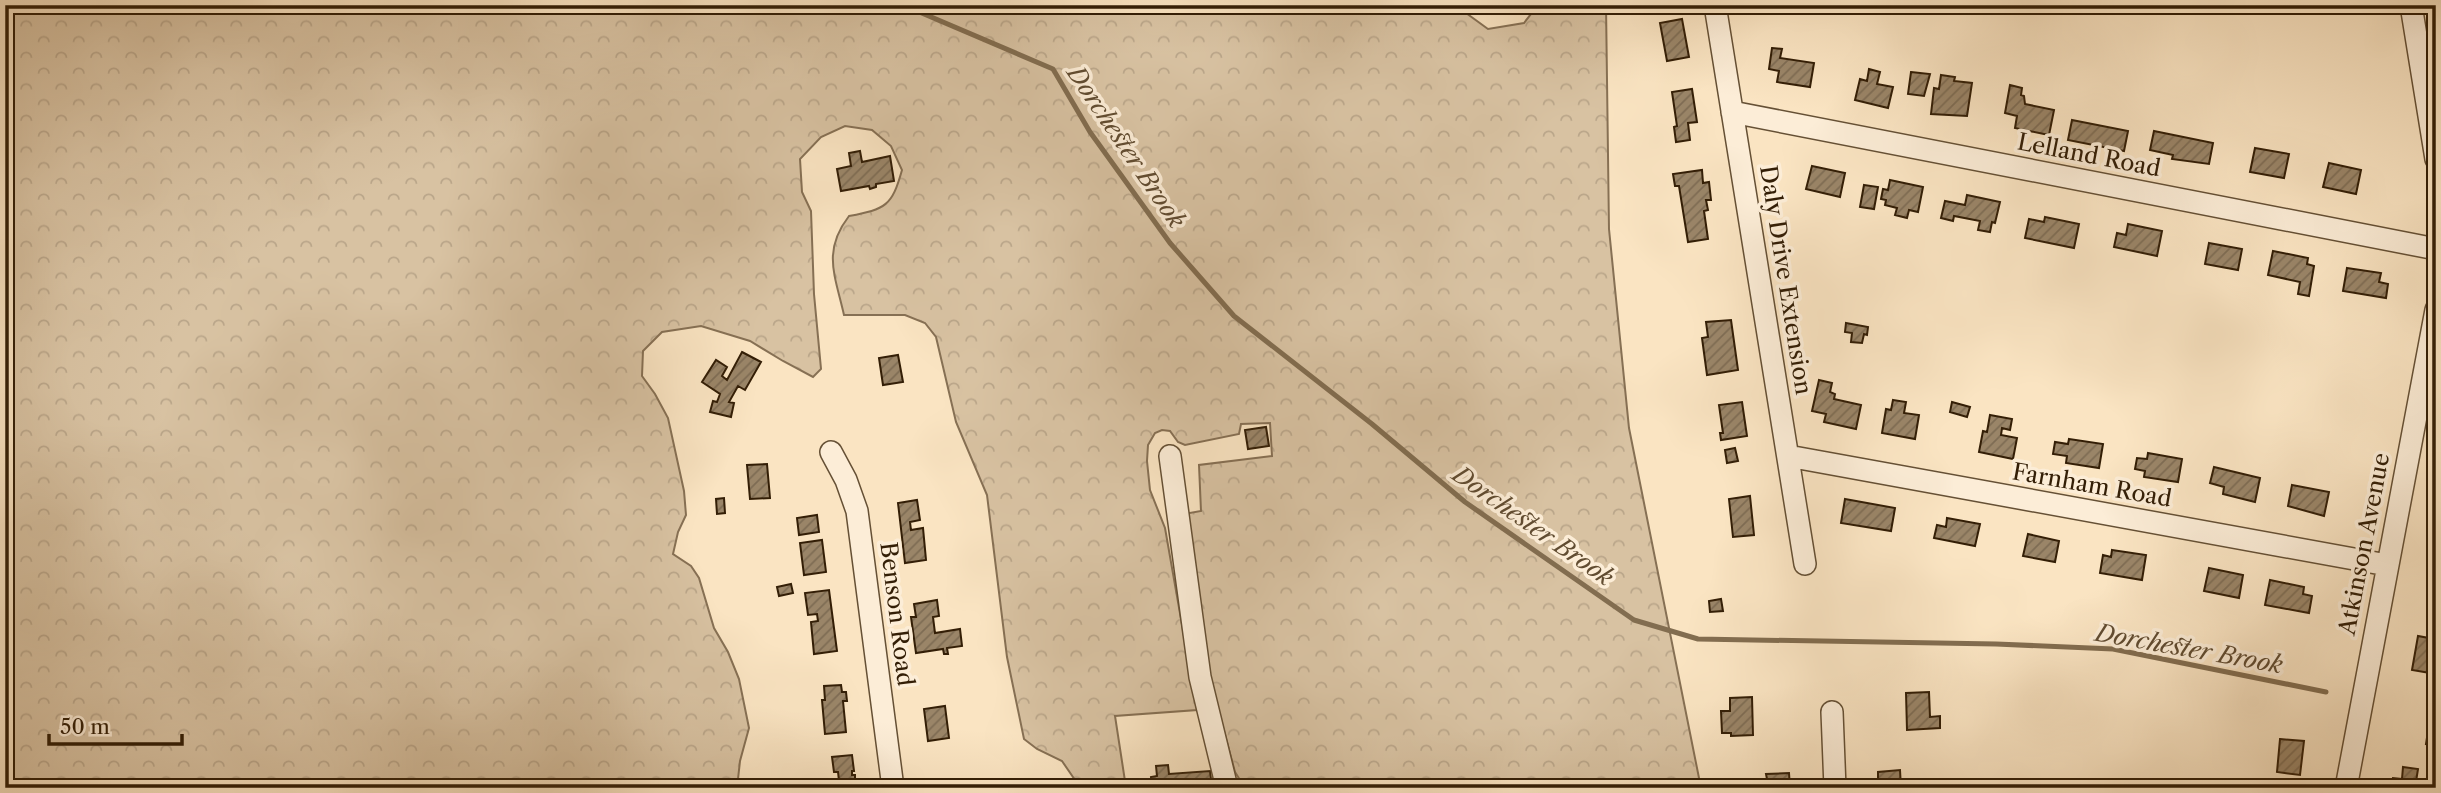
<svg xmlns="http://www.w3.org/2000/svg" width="2441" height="793" font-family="'Libre Caslon Text',serif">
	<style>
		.forest { fill: url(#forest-crowns); stroke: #867054; stroke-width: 2 }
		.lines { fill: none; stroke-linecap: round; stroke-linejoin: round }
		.stream { stroke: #826d50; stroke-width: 5 }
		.building { fill: url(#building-hatch); stroke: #331e06; stroke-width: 2 }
		.minor-casing { stroke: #655035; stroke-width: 24 }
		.minor { stroke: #fcedd7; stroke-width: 21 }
		.labels { text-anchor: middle; stroke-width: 7; stroke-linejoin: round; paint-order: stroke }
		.street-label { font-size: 23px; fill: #331e06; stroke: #fcedd7 }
		.water-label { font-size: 24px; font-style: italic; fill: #614c31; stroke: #fcedd7 }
	</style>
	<defs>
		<pattern id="forest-crowns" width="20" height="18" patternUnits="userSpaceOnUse" patternTransform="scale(1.75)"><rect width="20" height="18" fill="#d8c2a2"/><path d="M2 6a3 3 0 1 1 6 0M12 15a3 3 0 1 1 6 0" fill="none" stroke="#baa68a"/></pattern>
		<pattern id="building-hatch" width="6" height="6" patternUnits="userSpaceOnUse" patternTransform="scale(1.75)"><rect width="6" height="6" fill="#9a8568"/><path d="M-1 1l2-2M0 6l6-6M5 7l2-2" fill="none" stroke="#7e6c54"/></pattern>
	</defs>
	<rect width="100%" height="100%" fill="#fae4c2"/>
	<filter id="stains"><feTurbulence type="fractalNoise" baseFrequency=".00286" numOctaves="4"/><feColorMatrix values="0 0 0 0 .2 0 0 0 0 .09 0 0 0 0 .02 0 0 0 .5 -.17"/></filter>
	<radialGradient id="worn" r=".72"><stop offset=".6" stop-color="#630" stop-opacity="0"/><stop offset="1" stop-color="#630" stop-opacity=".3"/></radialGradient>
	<path class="forest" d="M5 5H1455L1488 29 1524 23 1538 5H1606L1609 229 1629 428 1701 788H1272L1240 780 1235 772 1214 694 1204 647 1184 514 1201 511 1199 465 1272 456 1270 423 1241 424 1239 434 1185 445 1178 442 1170 431 1162 430 1155 433 1148 445 1147 461 1150 490 1165 528 1197 710 1115 716 1125 781 1082 783 1075 780 1062 761 1037 749 1024 739 1007 657 987 495 956 422 936 337 925 323 905 315H844C835 275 822 251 849 216 886 209 892 206 902 170L891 146 872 130 845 126 821 137 800 159 802 192 811 211 814 294 821 369 813 377 783 361 750 341 701 326 662 332 643 351 642 376 655 394 668 418 684 491 686 515 678 532 673 554 691 566 699 578 714 628 728 652 739 679 749 728 740 761 737 788H5Z"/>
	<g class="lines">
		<path class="stream" d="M903 5 1053 69 1090 132 1170 243 1234 316 1372 424 1465 502 1634 620 1698 639 1996 644 2113 649 2326 692"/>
	</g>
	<path class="building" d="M1682 19 1689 57 1667 61 1660 23Z
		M1772 48 1782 49 1780 58 1814 63 1810 87 1777 82 1779 71 1769 69Z
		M1869 69 1880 72 1877 84 1893 87 1888 108 1855 100 1860 79 1867 81Z
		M1911 72 1930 74 1924 96 1908 94Z
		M1941 75 1955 77 1954 81 1972 83 1967 116 1931 114 1934 88 1939 89Z
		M2010 85 2022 88 2021 95 2024 96 2025 104 2054 110 2049 135 2015 128 2017 116 2005 113Z
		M1692 89 1697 122 1688 123 1690 140 1676 142 1674 127 1677 126 1672 92Z
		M2072 120 2128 131 2124 151 2068 140Z
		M2154 131 2213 143 2209 164 2172 159 2173 155 2150 150Z
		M2255 148 2289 154 2284 178 2250 172Z
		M860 151 862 162 890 156 894 181 876 184V187L870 189 869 186 841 191 837 169 851 166 849 153Z
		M2329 163 2361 170 2356 194 2323 187Z
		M1812 166 1845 173 1840 197 1806 189Z
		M1702 170 1703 183 1709 182 1711 200H1706L1708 210 1704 211 1708 239 1688 242 1679 186H1675L1673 174Z
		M1890 180 1923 187 1918 212 1909 210 1907 218 1895 215 1897 208 1885 205 1886 200 1881 199 1883 189 1888 190Z
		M1864 185 1878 187 1874 209 1860 207Z
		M1967 195 2000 202 1995 223 1992 222 1990 232 1978 230 1980 221 1954 216 1953 221 1941 218 1945 201 1965 205Z
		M2045 217 2079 224 2074 248 2025 238 2029 219 2044 222Z
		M2128 224 2162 231 2157 256 2114 247 2117 233 2126 235Z
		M2209 243 2242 249 2238 270 2205 264Z
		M2273 251 2308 258 2307 264 2314 266 2309 296 2298 294 2300 282 2268 275Z
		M2347 268 2381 273 2379 282 2388 284 2386 298 2343 291Z
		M1731 320 1738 370 1707 375 1702 338 1708 337 1706 322Z
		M1846 323 1868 327 1867 335 1864 334 1862 343 1851 342 1852 333 1845 332Z
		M742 352 761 362 745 390 738 386 729 402 734 403 731 417 710 412 713 401 717 402 720 394 702 382 716 360 727 367 722 376 727 380Z
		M898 355 903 382 883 385 879 358Z
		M1819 380 1832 383 1830 392 1835 394 1834 399 1861 405 1856 429 1824 422 1826 414 1812 411Z
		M1893 400 1906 402 1904 413 1919 415 1915 439 1882 433 1886 409 1891 410Z
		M1742 402 1747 436 1721 440 1720 433H1723L1719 405Z
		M1952 402 1970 407 1967 417 1950 412Z
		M1990 415 2012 419 2010 430 2002 428 2001 435 2017 438 2013 459 1979 452 1983 431 1987 432Z
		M1266 427 1269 446 1248 449 1245 430Z
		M2069 439 2103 444 2099 468 2066 463 2067 456 2053 454 2055 442 2068 444Z
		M1735 448 1738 461 1727 463 1725 450Z
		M2148 453 2182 459 2178 482 2144 477 2145 471 2135 469 2137 458 2147 459Z
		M767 464 770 498 750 499 747 465Z
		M2214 467 2260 478 2255 502 2223 494 2224 487 2210 483Z
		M2292 485 2329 492 2324 516 2288 506Z
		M1750 496 1754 535 1733 537 1729 499Z
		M724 498 725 513 717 514 716 499Z
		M1845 499 1895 508 1891 531 1841 523Z
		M917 500 920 520 910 522 911 530 923 528 926 560 905 563 898 503Z
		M817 515 819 532 799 535 797 518Z
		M1947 518 1980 524 1975 546 1934 538 1937 525 1946 527Z
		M2028 534 2059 541 2055 562 2023 556Z
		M822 540 826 572 804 575 800 543Z
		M2112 550 2146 555 2142 580 2100 573 2103 555 2111 557Z
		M2209 568 2243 575 2239 598 2204 591Z
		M2270 580 2304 587 2303 594 2312 596 2309 613 2265 605Z
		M791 584 793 593 779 596 777 587Z
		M829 590 837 651 814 654 811 622 818 621 817 614 808 615 805 593Z
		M1721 599 1723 611 1710 612 1709 601Z
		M937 600 939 616 933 617 935 633 960 629 962 646 947 648 948 654H944L943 649 916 653 911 617H916L914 604Z
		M2430 632 2435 633 2436 674 2412 670 2418 636 2429 638Z
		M841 685 842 692H846L847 701H843L846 732 825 734 822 700H825L824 686Z
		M1929 692 1930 717 1940 716V728L1907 730 1906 693Z
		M1752 697 1753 735 1731 736V733H1722L1721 711H1730V698Z
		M945 706 949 738 928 741 924 709Z
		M2428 731 2436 732V745L2426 744Z
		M2280 739 2304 741 2300 775 2277 772Z
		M852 755 854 771H852V775H855V779H853L854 788H832L831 782 839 781 838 772H834L832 757Z
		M1168 765 1169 774 1210 771 1212 788H1152L1151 777 1157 776 1156 766Z
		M2403 767 2418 769 2415 788H2392L2393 778 2402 779Z
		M1900 770 1901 788H1878V772Z
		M1789 773 1790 788H1757V779H1767L1766 774Z"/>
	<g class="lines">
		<g class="minor-casing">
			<path id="minor" d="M1715 5 1805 564
				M2411 5 2436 159
				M1732 112 2436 249
				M831 452 846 480 857 511 893 788
				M1170 456 1200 677 1227 788
				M1788 456 2387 565
				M1832 712 1835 788
				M2346 788 2436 310"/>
		</g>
		<use href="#minor" class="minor"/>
	</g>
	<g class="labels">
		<g class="street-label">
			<text transform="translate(2089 155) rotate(11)" y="8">Lelland Road</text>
			<text transform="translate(1786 280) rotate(81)" y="8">Daly Drive Extension</text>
			<text transform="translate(2092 485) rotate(10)" y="8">Farnham Road</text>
			<text transform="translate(2364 544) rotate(-79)" y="8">Atkinson Avenue</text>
			<text transform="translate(897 614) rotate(83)" y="8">Benson Road</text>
		</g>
		<g class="water-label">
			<text transform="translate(1126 147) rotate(56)" y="8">Dorchester Brook</text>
			<text transform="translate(1533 526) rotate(35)" y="8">Dorchester Brook</text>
			<text transform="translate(2189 649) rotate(10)" y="8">Dorchester Brook</text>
		</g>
	</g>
	<rect width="2441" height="793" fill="none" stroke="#fae4c2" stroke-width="28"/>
	<rect x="7" y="7" width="2427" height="779" fill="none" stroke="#331e06" stroke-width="3.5"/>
	<rect x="14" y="14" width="2413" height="765" fill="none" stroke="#331e06" stroke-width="2"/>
	<path d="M49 734v10h133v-10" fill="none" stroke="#331e06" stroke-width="3.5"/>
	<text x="60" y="734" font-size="21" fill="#331e06" stroke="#fcedd7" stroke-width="5" paint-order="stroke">50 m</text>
	<rect width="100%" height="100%" filter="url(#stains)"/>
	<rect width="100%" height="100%" fill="url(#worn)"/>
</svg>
